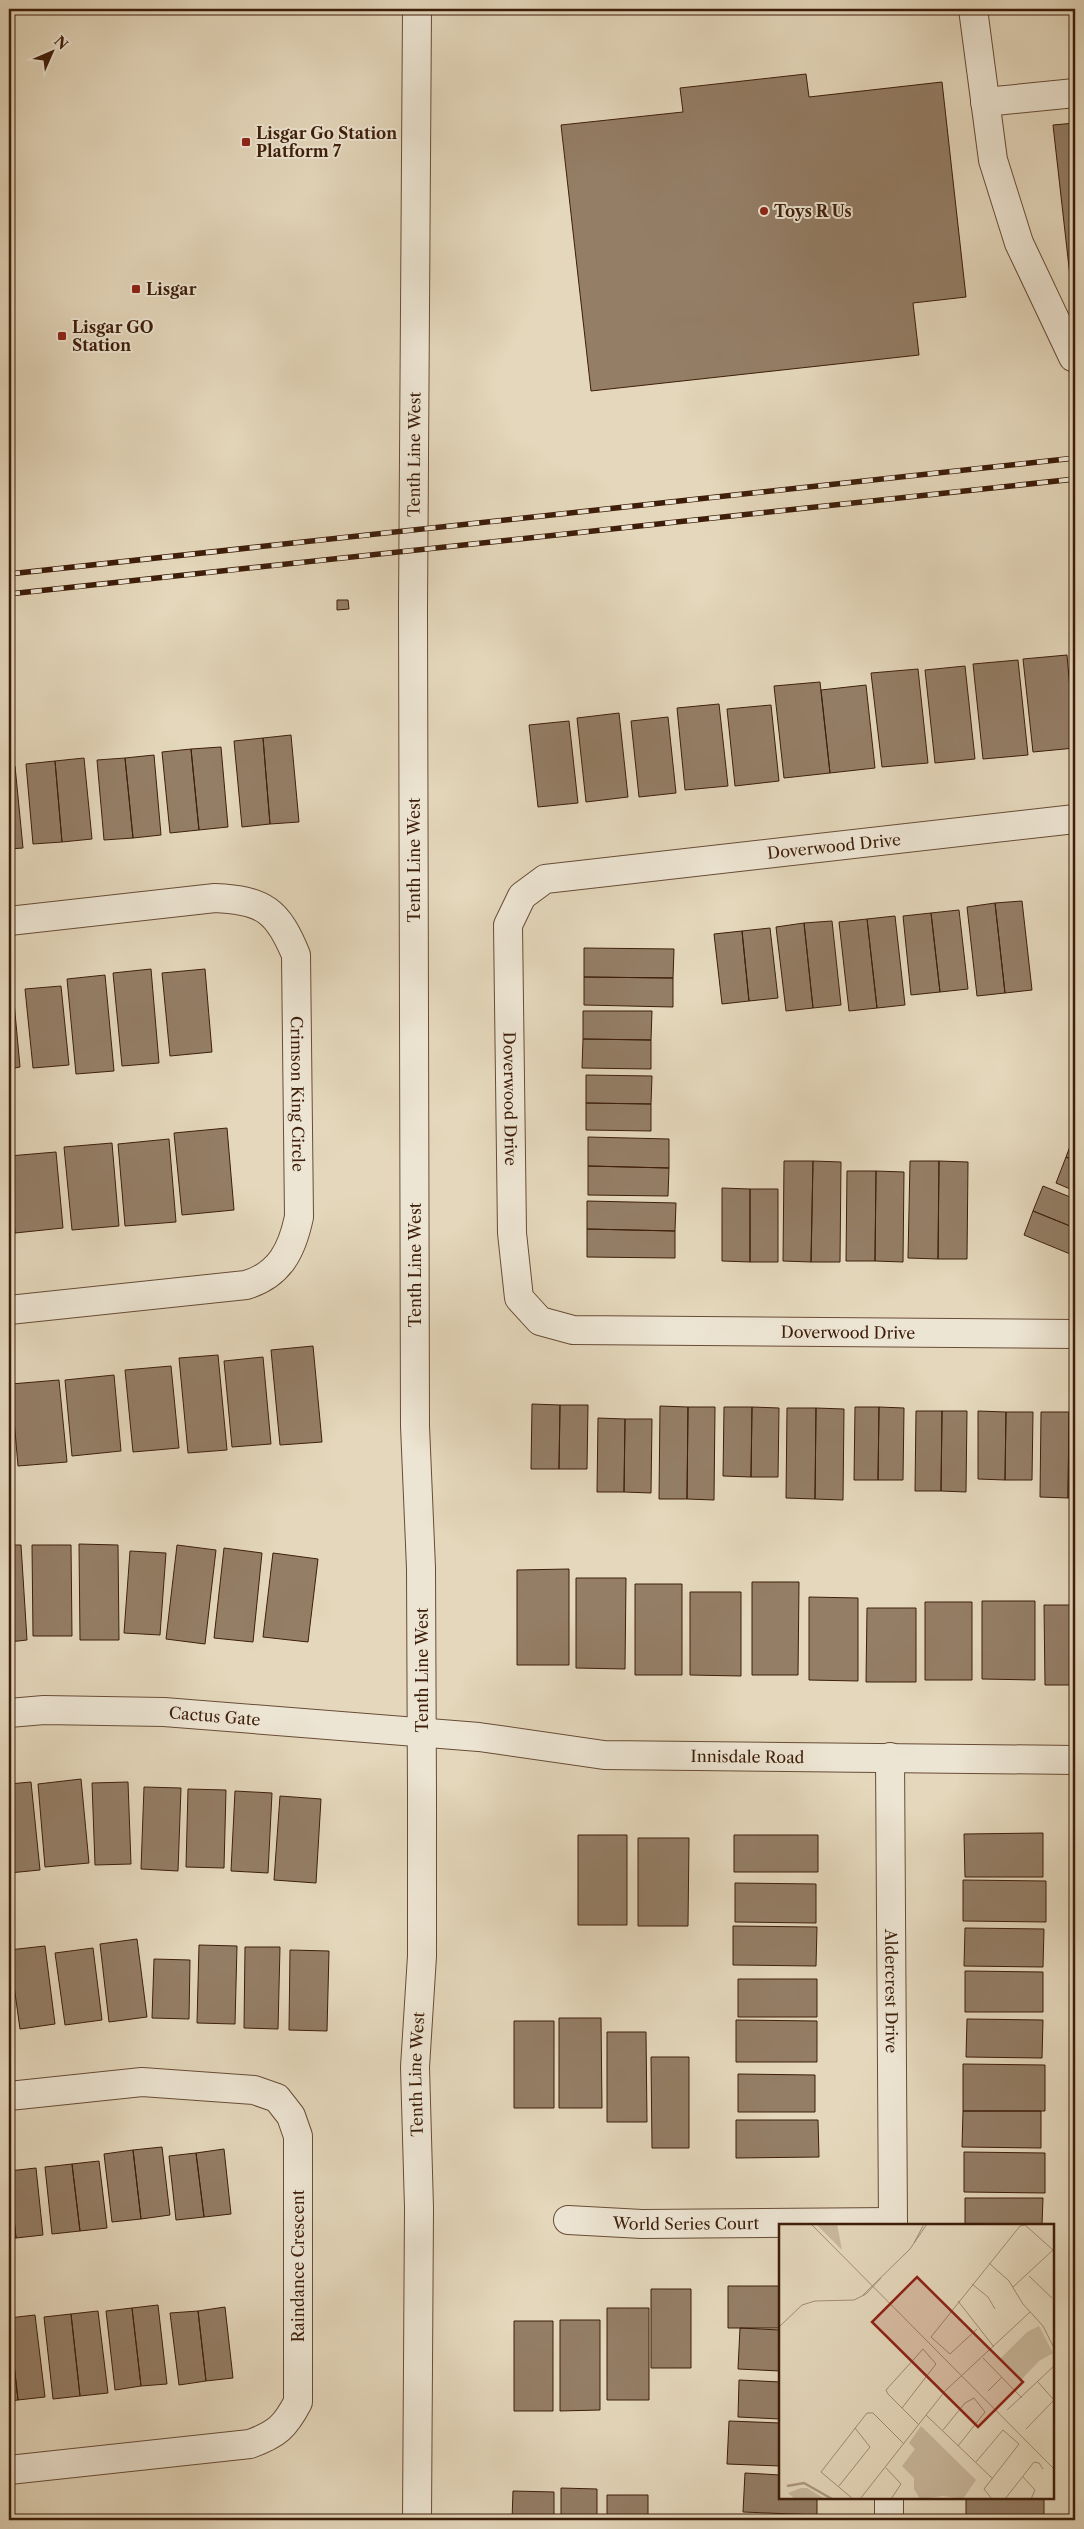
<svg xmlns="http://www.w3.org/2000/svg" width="1084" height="2529" font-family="'Libre Caslon Text',serif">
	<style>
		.building { fill: #947e66; stroke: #3e1e0a }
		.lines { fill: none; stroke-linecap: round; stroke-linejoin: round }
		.minor-casing { stroke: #684c36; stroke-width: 30 }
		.minor { stroke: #ede5d3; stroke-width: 28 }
		.rail-casing { stroke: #3e1e0a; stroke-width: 5.5 }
		.rail { stroke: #ede5d3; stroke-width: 4; stroke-dasharray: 11; stroke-linecap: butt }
		.poi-dot { fill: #8f2418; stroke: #ede5d3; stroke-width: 2 }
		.labels { text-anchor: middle; stroke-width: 4; stroke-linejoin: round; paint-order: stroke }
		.poi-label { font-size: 16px; font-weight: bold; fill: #3e1e0a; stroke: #ede5d3; text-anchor: start }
		.street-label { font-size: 16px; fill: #3e1e0a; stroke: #ede5d3 }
		.inset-river { fill: none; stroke: #ac987f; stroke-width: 2.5 }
		.inset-road { fill: none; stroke: #a28d74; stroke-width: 1 }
		.view { fill: #8f2418; fill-opacity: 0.15; stroke: #8f2418; stroke-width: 2.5 }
		.inset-edge { fill: none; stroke: #3e1e0a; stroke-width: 2.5 }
	</style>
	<rect width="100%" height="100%" fill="#e4d7bb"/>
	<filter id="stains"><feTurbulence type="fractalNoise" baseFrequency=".004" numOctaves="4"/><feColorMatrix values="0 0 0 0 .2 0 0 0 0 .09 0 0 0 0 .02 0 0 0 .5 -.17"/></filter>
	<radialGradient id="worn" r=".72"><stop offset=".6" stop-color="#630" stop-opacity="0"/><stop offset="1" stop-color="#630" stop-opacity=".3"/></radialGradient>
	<path class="building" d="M806 74 809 97 942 82 966 297 913 303 919 355 591 391 561 125 683 112 680 88Z
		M1075 123V285H1071L1053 125Z
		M337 600H348L349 609 337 610Z
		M1075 644V683L1071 645Z
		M1067 655 1075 748 1033 752 1023 659Z
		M1018 660 1028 755 983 759 973 664Z
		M965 666 975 759 935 763 925 670Z
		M918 669 928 763 882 767 871 673Z
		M820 682 830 773 784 778 774 686Z
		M866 685 875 768 830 773 821 690Z
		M719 704 728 786 685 790 677 708Z
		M771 705 779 781 735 786 727 709Z
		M619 713 628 797 586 802 577 718Z
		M668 717 676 793 639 797 631 721Z
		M569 721 578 803 538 807 529 725Z
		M291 735 299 822 270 824 263 738Z
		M263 738 270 824 242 827 234 741Z
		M221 747 228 827 199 830 191 749Z
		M191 749 199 830 170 833 162 752Z
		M154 755 161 835 133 838 125 758Z
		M84 758 92 839 62 842 55 761Z
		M125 758 133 838 104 840 97 760Z
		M55 761 62 842 33 844 26 764Z
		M15 766 23 848 9 849V767Z
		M1022 901 1032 990 1005 993 995 903Z
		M995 903 1005 993 977 996 967 907Z
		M959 910 968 989 940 992 931 913Z
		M931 913 940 992 911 995 903 916Z
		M895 916 905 1005 877 1008 867 919Z
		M867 919 877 1008 849 1011 839 922Z
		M832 921 841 1005 813 1008 804 923Z
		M804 923 813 1008 786 1011 776 927Z
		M770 928 778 998 749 1001 742 931Z
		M742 931 749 1001 722 1004 714 934Z
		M584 948 674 949 673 978 584 977Z
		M151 969 159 1063 122 1066 113 973Z
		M205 969 212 1052 170 1056 162 973Z
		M105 975 114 1071 76 1074 67 979Z
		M584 977 673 978V1007L584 1005Z
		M61 986 69 1065 33 1068 25 989Z
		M13 991 20 1067 9 1069V992Z
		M583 1011H652L651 1040 583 1039Z
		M583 1039 651 1040V1069L582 1068Z
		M586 1075 652 1076 651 1104 586 1103Z
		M586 1103 651 1104V1131L586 1130Z
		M227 1128 234 1210 182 1215 174 1133Z
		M1075 1133V1161L1066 1157Z
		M588 1137 669 1139V1168L588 1166Z
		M169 1139 176 1222 125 1226 118 1144Z
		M112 1143 119 1226 72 1230 64 1147Z
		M56 1152 63 1228 15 1233 9 1156Z
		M1066 1157 1075 1161V1191L1056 1183Z
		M784 1161H813L811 1262 783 1261Z
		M813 1161 841 1162 840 1262H811Z
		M910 1161H939L938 1259 908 1258Z
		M939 1161 968 1162 967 1259H938Z
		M588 1166 669 1168 668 1196 588 1195Z
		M847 1171H876L875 1261H846Z
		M876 1171 904 1172 903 1262 875 1261Z
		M1043 1186 1075 1199V1228L1033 1211Z
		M722 1188 750 1189V1262L722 1261Z
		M750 1189H778V1262H750Z
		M587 1201 676 1203 675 1231 587 1229Z
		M1033 1211 1075 1228V1256L1024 1235Z
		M587 1229 675 1231V1258L587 1257Z
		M313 1346 322 1442 280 1445 271 1350Z
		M218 1355 227 1450 188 1453 179 1358Z
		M263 1357 271 1444 232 1447 224 1361Z
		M171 1366 179 1448 133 1452 125 1370Z
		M114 1375 121 1451 72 1456 65 1380Z
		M59 1380 67 1462 18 1466 11 1384Z
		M532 1404 560 1405 559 1469H531Z
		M560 1405H588L587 1469H559Z
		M660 1406 688 1407 687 1499H659Z
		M688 1407H715L714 1500 687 1499Z
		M724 1407H752L751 1477 723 1476Z
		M752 1407 779 1408 778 1477H751Z
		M855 1407H879L878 1480H854Z
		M879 1407 904 1408 903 1480H878Z
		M787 1408H816L815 1499 786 1498Z
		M816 1408 844 1409 843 1500 815 1499Z
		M916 1411H942L941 1491H915Z
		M942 1411H967L966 1492 941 1491Z
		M978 1411 1006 1412 1005 1480 978 1479Z
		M1006 1412H1033L1032 1480H1005Z
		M1041 1412H1069L1068 1498 1040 1497Z
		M1069 1412H1075V1498H1068Z
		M598 1418 625 1419 624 1492H597Z
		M625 1419H652L651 1493 624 1492Z
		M79 1544 118 1545 119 1640H80Z
		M9 1545H21L27 1640 9 1642Z
		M32 1545H71L72 1636H33Z
		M177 1545 216 1550 205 1644 166 1639Z
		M224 1548 262 1553 253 1642 214 1638Z
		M130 1551 166 1553 160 1635 124 1633Z
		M273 1553 318 1559 308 1642 263 1637Z
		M569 1569V1665H517V1570Z
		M576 1578H626L625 1669 576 1668Z
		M752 1582H799L798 1675H752Z
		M635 1584H682V1675H635Z
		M690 1592H741V1676L690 1675Z
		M809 1597 858 1598V1681L809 1680Z
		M982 1601H1035V1680L982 1679Z
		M925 1602H972V1680H925Z
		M1044 1605H1075V1685H1045Z
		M867 1608H916V1682H866Z
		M81 1779 89 1863 45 1867 38 1784Z
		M31 1782 40 1870 9 1873V1784Z
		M128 1782 131 1864 95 1865 92 1783Z
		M144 1787 181 1788 178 1871 141 1869Z
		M188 1789 226 1790 224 1868 186 1867Z
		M235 1791 272 1793 268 1873 231 1871Z
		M280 1796 321 1799 316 1883 274 1880Z
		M1043 1833V1877H965L964 1834Z
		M578 1835H627V1925H578Z
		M734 1835H818V1872H734Z
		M638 1838H689L688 1926H638Z
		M963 1880 1046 1881V1922L963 1921Z
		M735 1883 816 1884V1923L735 1922Z
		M733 1926 817 1927 816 1966 733 1965Z
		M965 1928 1044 1929 1043 1967 964 1966Z
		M137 1939 147 2017 109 2022 100 1944Z
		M199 1945 237 1946 235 2024 197 2023Z
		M45 1946 55 2024 20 2029 9 1950Z
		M245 1947H280L278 2029 244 2028Z
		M93 1948 102 2020 65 2025 55 1953Z
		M290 1950 329 1951 327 2031 289 2030Z
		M154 1959 190 1960 189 2019 152 2018Z
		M965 1971 1043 1972V2012H965Z
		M738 1979H817V2017H738Z
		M9 2004 12 2030H9Z
		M559 2018H601L602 2108H559Z
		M967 2019 1043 2020 1042 2058 966 2057Z
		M736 2020 817 2021V2062H736Z
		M514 2021H554V2108H514Z
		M607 2032H646L647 2122H607Z
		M651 2057H689V2148H652Z
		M963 2064 1045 2065V2111H963Z
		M738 2074 815 2075V2112H738Z
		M963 2111H1041V2148L962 2147Z
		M736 2120H818L819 2157 736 2158Z
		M162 2147 170 2215 141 2219 133 2150Z
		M224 2149 231 2214 204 2217 196 2153Z
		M133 2150 141 2219 112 2222 104 2154Z
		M964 2152 1045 2153V2193L964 2192Z
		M196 2153 204 2217 176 2220 169 2156Z
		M99 2161 107 2228 80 2231 72 2164Z
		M72 2164 80 2231 52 2234 45 2167Z
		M36 2168 43 2235 16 2238 9 2171Z
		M9 2176 16 2238 9 2239Z
		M965 2198H1043L1042 2225H965Z
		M728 2286H780V2328H728Z
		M651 2289H691V2368H651Z
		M158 2305 167 2384 141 2386 132 2308Z
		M225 2307 233 2378 206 2381 198 2311Z
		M132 2308 141 2386 115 2390 106 2311Z
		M607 2308H649V2400H607Z
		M98 2311 108 2393 80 2396 71 2314Z
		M198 2311 206 2381 179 2385 170 2313Z
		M71 2314 80 2396 53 2399 44 2317Z
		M35 2315 45 2397 18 2400 9 2318Z
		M560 2320H600V2410L560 2411Z
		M9 2321 18 2400 9 2401Z
		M514 2321H553V2411H514Z
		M740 2328 780 2330V2371L738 2369Z
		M739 2380 780 2382V2419L738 2417Z
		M729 2421 780 2423V2466L727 2464Z
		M745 2473 780 2475V2498H817V2515L743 2512Z
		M561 2488 597 2489V2520H561Z
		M513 2491 554 2492V2520H512Z
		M607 2495H648V2520H607Z
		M966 2498H1044V2520H966Z
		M736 2515 818 2518V2520H736Z"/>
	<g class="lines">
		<g class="minor-casing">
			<g id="minor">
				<path d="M973 9 993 160 1019 243 1073 357H1075"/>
				<path d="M985 102 1075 93"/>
				<path id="s1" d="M1075 819 545 879 522 896 508 925 512 1233 519 1298 540 1321 573 1330 1075 1334"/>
				<path id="s2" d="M9 921 215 898C264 900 278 911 296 955L299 1217C292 1250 280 1275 246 1285L9 1310"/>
				<path id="s3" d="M9 1713 44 1710 164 1712 479 1737 604 1755 1075 1760"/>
				<path id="s4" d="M890 1757 893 2225"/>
				<path d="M9 2096 142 2082 254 2090 277 2098 291 2116 298 2136V2402C285 2427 277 2434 250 2444L9 2470"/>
				<path id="s5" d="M568 2220 642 2224 893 2222"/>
				<path id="s6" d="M417 2520 419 2208 415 2067 422 1956V1795L421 1568 415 1426 413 608 417 9"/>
				<path d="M889 2520V2498"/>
			</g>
		</g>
		<use href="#minor" class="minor"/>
		<g class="rail-casing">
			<path id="rail" d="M9 574 1075 458
				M9 594 1075 479"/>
		</g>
		<use href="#rail" class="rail"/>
	</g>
	<g class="poi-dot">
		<rect x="241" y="137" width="10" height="10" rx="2.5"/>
		<circle cx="764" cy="211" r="5"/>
		<rect x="131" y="284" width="10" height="10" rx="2.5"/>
		<rect x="57" y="331" width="10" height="10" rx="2.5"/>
	</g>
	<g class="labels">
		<g class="poi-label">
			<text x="256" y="139">Lisgar Go Station<tspan x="256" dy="18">Platform 7</tspan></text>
			<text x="774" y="217">Toys R Us</text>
			<text x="146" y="295">Lisgar</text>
			<text x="72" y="333">Lisgar GO<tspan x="72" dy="18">Station</tspan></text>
		</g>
		<g class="street-label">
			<text dy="6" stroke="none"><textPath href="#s6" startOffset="2066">Tenth Line West</textPath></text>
			<text transform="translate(834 846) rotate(-6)" y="6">Doverwood Drive</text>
			<text transform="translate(414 860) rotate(-90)" y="6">Tenth Line West</text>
			<text dy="6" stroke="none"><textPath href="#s2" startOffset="454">Crimson King Circle</textPath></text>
			<text dy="6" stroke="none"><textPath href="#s1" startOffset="768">Doverwood Drive</textPath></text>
			<text transform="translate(415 1265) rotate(-90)" y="6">Tenth Line West</text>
			<text dy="6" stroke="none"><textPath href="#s1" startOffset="1308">Doverwood Drive</textPath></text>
			<text transform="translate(422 1670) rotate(-90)" y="6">Tenth Line West</text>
			<text dy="6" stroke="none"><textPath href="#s3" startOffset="206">Cactus Gate</textPath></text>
			<text dy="6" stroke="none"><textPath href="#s3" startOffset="741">Innisdale Road</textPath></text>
			<text dy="6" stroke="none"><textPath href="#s4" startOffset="234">Aldercrest Drive</textPath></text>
			<text dy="6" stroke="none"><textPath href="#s6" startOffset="446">Tenth Line West</textPath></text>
			<text dy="6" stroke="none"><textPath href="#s5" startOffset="118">World Series Court</textPath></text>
			<text transform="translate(298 2266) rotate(-90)" y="6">Raindance Crescent</text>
		</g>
	</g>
	<g transform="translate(779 2224)">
		<rect width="275" height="275" fill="#e4d7bb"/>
		<path d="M37 0H58L63 26ZM260 102 274 129 260 137 242 156 221 135 248 108ZM142 202 197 256 184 275 164 272 141 275 135 265V254L123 242 136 225 130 219ZM22 264H28L46 275H16L9 269Z" fill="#c8b89d"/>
		<path class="inset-river" d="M8 262 25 259 53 275"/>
		<path class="inset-road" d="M32 0 275 245M135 19 145 0M210 39 230 57 244 80 264 102 275 124M250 52 273 74M193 60 209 73 216 85M234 63 275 25M84 71 131 25 148 0M179 77 215 123M0 103 23 81 36 77 75 76 87 70 102 54M198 105 171 130 152 113 241 2 246 1 274 26M204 134 243 174M209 167 223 153M123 184 157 140 144 125 107 166 109 170 140 201M228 186 275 142M147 191 214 255M247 205 275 176 258 157M164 206 186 179 195 174 206 188 179 222M197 238 224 206 240 220 205 265 213 275M107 244 122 260 112 275M244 253 256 266 252 275M60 262 91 223 76 204M74 275 42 248 88 189H94L125 220M81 275 166 167 251 88M226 275 255 238 260 239 264 245"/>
		<path class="view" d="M138 53 244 158 199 203 93 98Z"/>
		<rect width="275" height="275" class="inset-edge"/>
	</g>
	<rect width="1084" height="2529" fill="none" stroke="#e4d7bb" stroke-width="30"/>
	<rect x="10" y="10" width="1064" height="2509" fill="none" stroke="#3e1e0a" stroke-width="2.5"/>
	<rect x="15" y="15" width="1054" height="2499" fill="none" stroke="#3e1e0a"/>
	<g transform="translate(52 52) rotate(45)" stroke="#ede5d3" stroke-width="4" paint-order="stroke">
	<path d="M0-4L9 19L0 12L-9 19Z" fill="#3e1e0a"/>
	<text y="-8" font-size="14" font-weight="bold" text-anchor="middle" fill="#3e1e0a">N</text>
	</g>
	<rect width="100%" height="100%" filter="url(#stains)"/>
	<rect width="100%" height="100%" fill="url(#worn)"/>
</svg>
